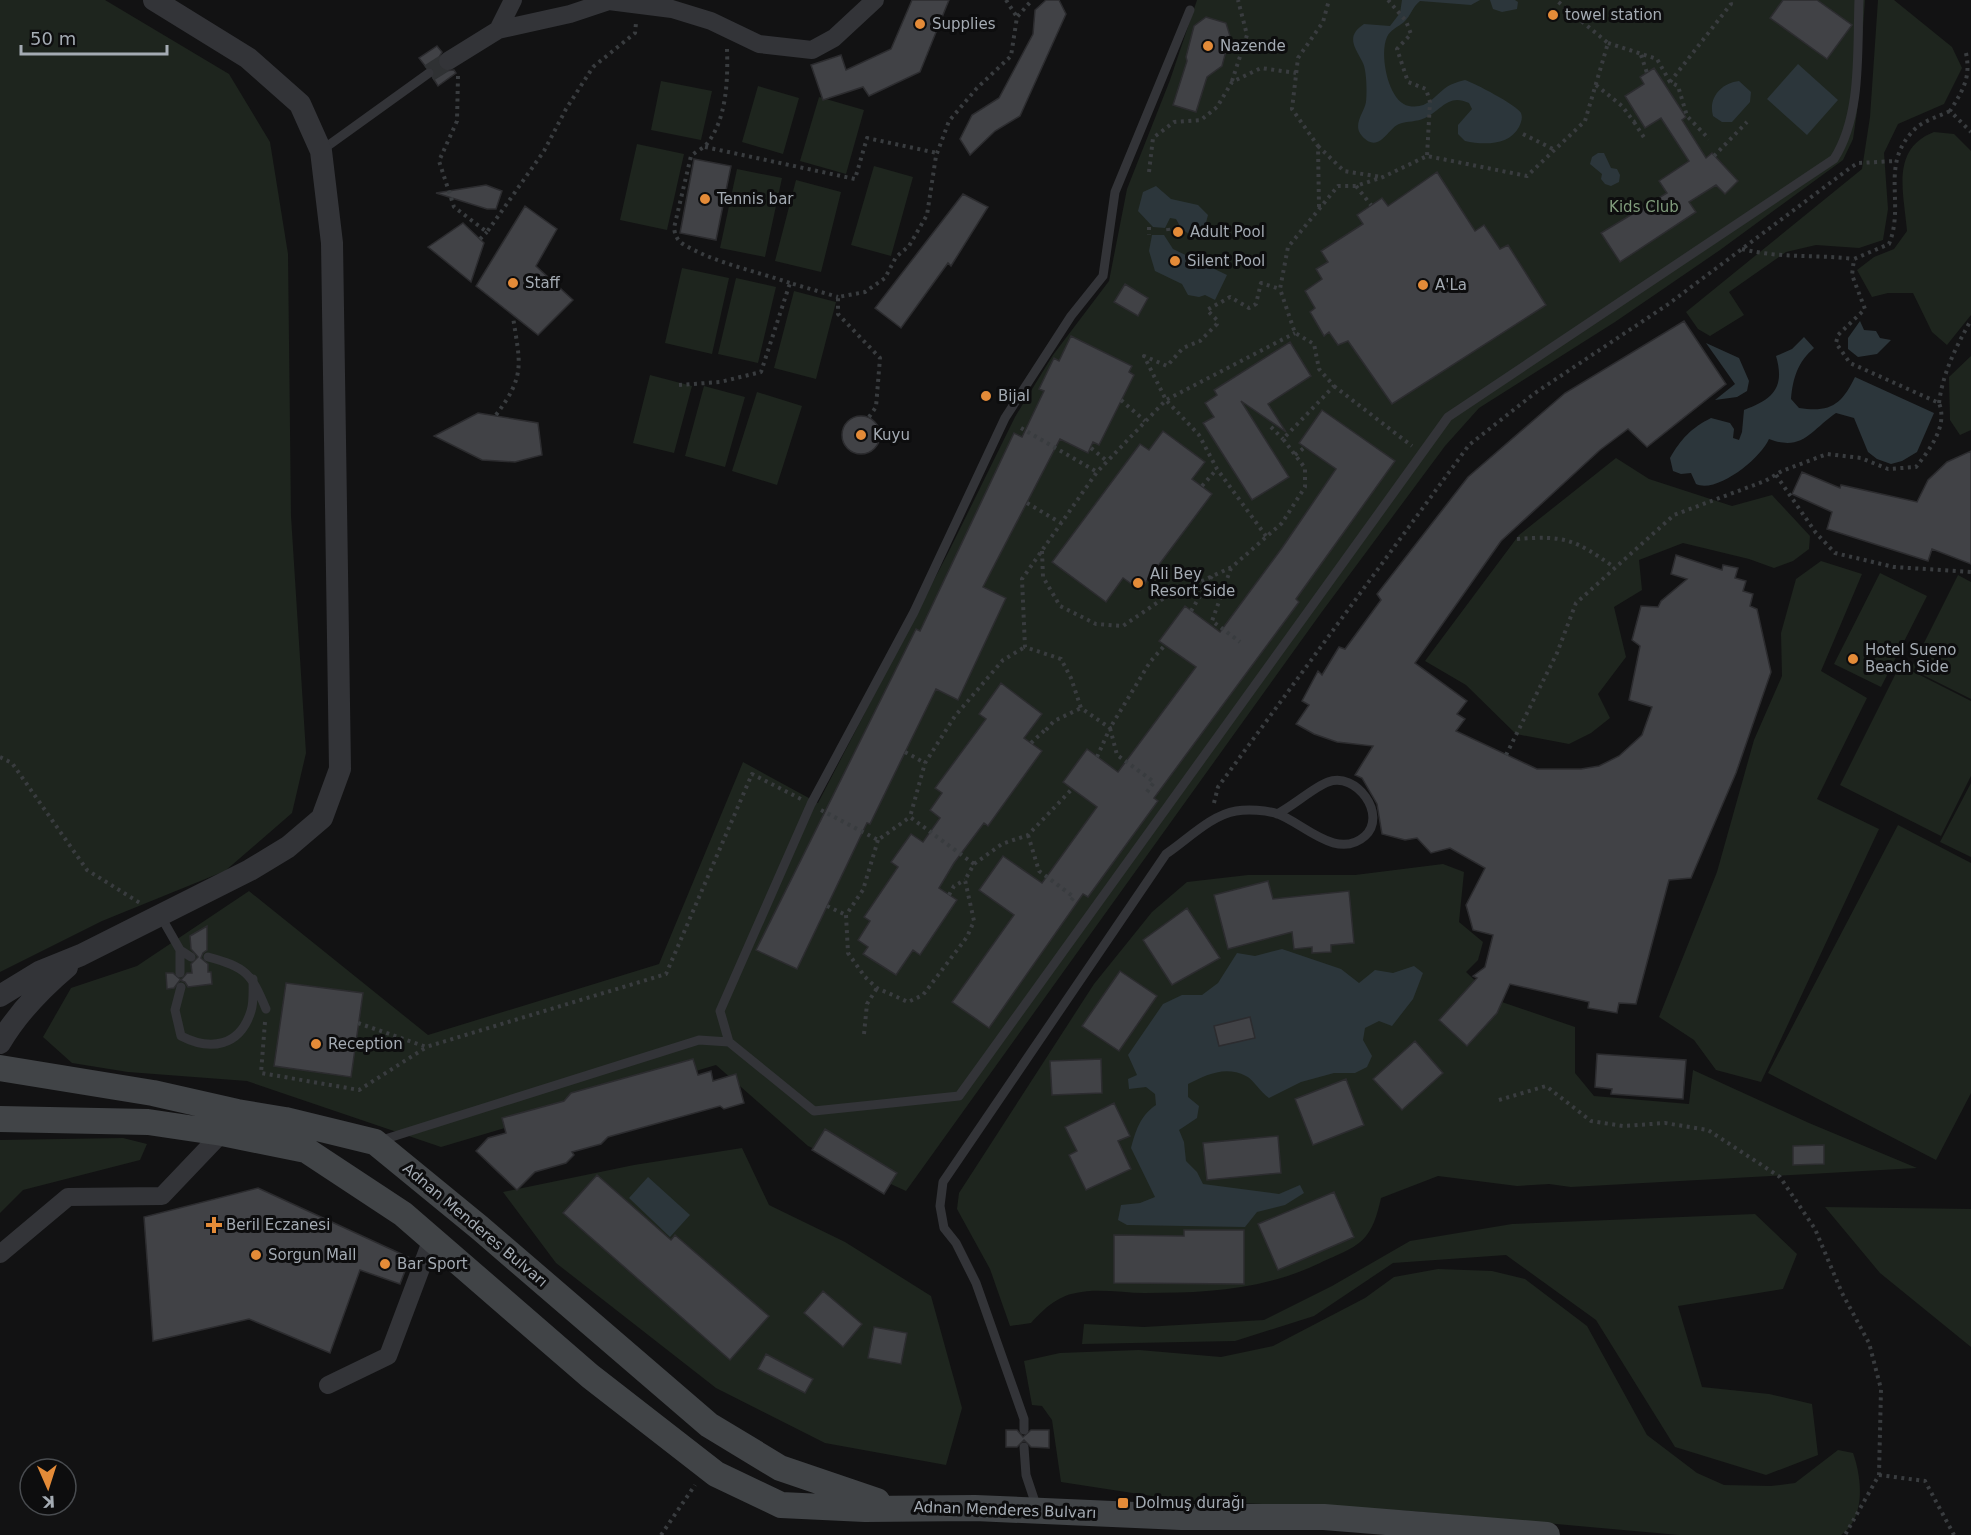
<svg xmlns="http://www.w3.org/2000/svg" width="1971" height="1535" font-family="'DejaVu Sans',sans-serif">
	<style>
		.green { fill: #1e251e }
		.water { fill: #2c363b }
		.building { fill: #414246; stroke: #2c2c2f; stroke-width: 1.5 }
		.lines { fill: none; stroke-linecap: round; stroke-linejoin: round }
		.minor-tunnel { stroke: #2f3133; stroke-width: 18; stroke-dasharray: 18 9; stroke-linecap: butt }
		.path { stroke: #393c3f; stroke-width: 4; stroke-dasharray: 3 4.5; stroke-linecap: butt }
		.service { stroke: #333438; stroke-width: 9 }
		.minor { stroke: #333438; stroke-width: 18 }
		.tertiary { stroke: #333438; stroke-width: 22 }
		.secondary { stroke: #414447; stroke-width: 26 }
		.poi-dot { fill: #e48b38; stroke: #0d0d0e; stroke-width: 2 }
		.labels { text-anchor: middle; stroke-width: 6; stroke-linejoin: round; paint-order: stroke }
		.poi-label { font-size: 15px; fill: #a4abb3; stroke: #0d0d0e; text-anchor: start }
		.park-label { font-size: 15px; fill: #809c7c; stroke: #0d0d0e }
		.street-label { font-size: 15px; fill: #a4abb3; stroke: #0d0d0e }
	</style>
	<rect width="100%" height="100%" fill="#121213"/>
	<path class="green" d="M0 0H105L229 74 270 142 288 254 291 516 306 753 292 813 225 871 102 921 0 972Z
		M1197 0H1865L1857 112 1853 139 1843 160 1720 250 1615 322 1479 408 1445 446 1321 613 906 1191 808 1146 716 1065 441 1147 247 1081 128 1072 72 1063 43 1037 71 988 137 966 249 891 428 1035 659 964 743 762 818 803 948 553 1015 417 1053 355 1109 281 1127 189 1170 80Z
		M1878 0H1894L1952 47 1962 68 1944 104 1898 124 1884 153 1888 209 1883 240 1859 248 1816 245 1786 252 1729 292 1744 315 1710 336 1698 329 1686 312 1862 169 1870 117Z
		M661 81 712 91 701 140 651 130Z
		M758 86 799 98 783 154 742 142Z
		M819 97 864 110 846 174 800 161Z
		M1934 132 1954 134 1971 151V315L1947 345 1932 332 1913 293H1888L1872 297 1857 270 1874 257 1894 249 1907 231C1904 193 1890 149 1934 132Z
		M637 144 684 154 667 230 620 220Z
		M874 166 913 177 891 256 851 245Z
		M737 169 782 178 765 257 720 248Z
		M796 180 841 192 821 272 775 261Z
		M682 268 729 278 712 354 665 343Z
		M736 278 776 287 758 363 718 354Z
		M794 291 836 302 816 379 774 368Z
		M1971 356V430L1960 435 1950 420 1949 377Z
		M650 375 692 386 674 453 633 443Z
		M704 386 745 397 725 467 685 456Z
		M757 392 802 406 777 485 732 471Z
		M1616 458 1649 479 1732 506 1772 495 1810 536 1809 549 1793 561 1774 568 1749 559 1683 543 1639 560 1642 590 1614 607 1626 657 1598 694 1610 718 1591 733 1569 744 1516 734 1466 685 1425 661 1519 535Z
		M1821 561 1862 574 1821 671 1867 698 1817 799 1879 829 1761 1082 1716 1070 1694 1040 1659 1017 1717 872 1754 740 1782 676 1781 633 1796 579Z
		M1880 573 1927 596 1881 687 1834 664Z
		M1958 575 1971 582V699L1911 669Z
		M1900 665 1971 701V776L1941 836 1840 785Z
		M1971 783V857L1940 842Z
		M1898 825 1971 863V1093L1936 1160 1768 1073Z
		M1443 864 1464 872 1459 922 1483 942 1478 960 1466 972 1496 1000 1575 1027V1073L1594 1096 1689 1104 1693 1070 1809 1123 1917 1168 1571 1187 1549 1184 1517 1186 1438 1176 1381 1198C1371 1244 1359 1245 1320 1263 1263 1290 1207 1293 1145 1293 1123 1293 1097 1288 1076 1293 1057 1296 1043 1310 1031 1323L1010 1326 990 1269 957 1209 959 1193 1094 984 1152 912 1187 882 1248 875H1355Z
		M123 1138 147 1144 140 1160 23 1190 0 1213V1140Z
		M742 1148 769 1205 845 1242 931 1296 962 1408 946 1465 825 1443 716 1388 556 1263 503 1192 634 1165Z
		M1825 1207 1971 1209V1347L1880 1273Z
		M1755 1214 1797 1254 1783 1289 1678 1306 1702 1387 1769 1394 1812 1404 1818 1455 1766 1475 1675 1447 1596 1320 1506 1255 1393 1263 1314 1316 1235 1341 1082 1344 1084 1324 1144 1327 1264 1320 1332 1286 1410 1241 1512 1224Z
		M1438 1269 1492 1271 1525 1279 1587 1326 1647 1435 1697 1473 1724 1485 1771 1486 1795 1483 1838 1450 1853 1453C1862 1478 1866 1518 1841 1535H1679L1411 1511 1178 1500 1061 1482 1052 1420 1042 1406 1032 1405 1024 1361 1060 1353 1139 1350 1221 1357 1273 1346 1365 1298 1394 1277Z"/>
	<path class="water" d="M1402 0H1480L1471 5 1420 1C1412 7 1411 16 1404 22 1398 27 1390 30 1387 37 1379 54 1388 102 1409 106 1426 109 1433 98 1444 89 1450 84 1457 82 1465 80 1474 83 1517 105 1521 113 1523 118 1521 123 1519 127 1509 146 1483 145 1465 141L1458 134V125L1472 109 1469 103C1448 93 1442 110 1425 118 1417 122 1407 121 1399 124 1388 128 1379 155 1362 136 1352 125 1364 113 1366 102 1367 92 1367 69 1362 61 1354 46 1346 36 1364 24L1390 26 1400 13Z
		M1490 0H1515L1518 2 1517 9 1502 12 1493 9Z
		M1798 64 1838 100 1807 135 1767 99Z
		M1739 81 1751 92 1750 102 1732 122H1722L1713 116C1708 98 1721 83 1739 81Z
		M1598 153H1604L1611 168 1617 169 1620 175 1619 182 1611 186 1605 184 1601 179 1602 174 1590 164 1592 157Z
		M1156 186 1171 199 1198 205 1208 215 1204 230 1191 236 1181 228 1176 219 1170 218 1165 228 1153 227 1138 211 1143 192Z
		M1152 235H1164L1173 249 1227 275 1215 300 1205 295 1199 297 1188 295 1182 284 1155 271 1149 251Z
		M1860 321 1864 330 1876 331 1880 338 1891 340 1877 354 1858 357 1848 349V338Z
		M1804 337 1814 348C1798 362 1793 377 1791 399L1799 408C1831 413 1842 404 1855 377L1934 413 1917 452 1902 461 1891 464 1877 459 1868 452 1854 418 1836 413C1811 430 1803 452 1769 439 1761 458 1717 494 1696 484L1691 473 1681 474 1673 471 1670 458C1681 439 1691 428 1711 418L1730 423 1734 429 1733 438 1739 440 1742 432 1744 410C1774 399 1785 387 1776 356L1792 349Z
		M1706 343 1739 358 1749 381 1747 391 1737 397 1715 400 1735 384Z
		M1282 949 1341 969 1359 983 1375 970 1393 973 1414 966 1423 973 1413 999 1392 1026 1379 1021 1365 1028 1363 1040 1372 1056 1367 1067 1355 1073H1334L1301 1082 1269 1098C1260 1092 1254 1080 1246 1076 1225 1065 1206 1075 1188 1084V1097L1199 1106 1197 1118 1179 1130 1184 1142 1186 1161 1197 1172 1203 1184 1279 1194 1300 1185 1304 1193 1285 1205 1257 1212 1245 1227 1127 1225 1118 1220 1121 1205 1140 1203 1155 1197 1131 1148C1136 1130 1140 1116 1156 1105L1155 1094 1146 1087 1129 1089 1128 1079 1137 1075 1128 1055 1163 1004 1182 995H1202L1218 983 1237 953 1255 956Z
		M648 1177 690 1215 670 1237 629 1198Z"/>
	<path class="building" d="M912 0H949L920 72 869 96 863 87 823 100 811 65 841 55 846 70 891 49Z
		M1046 0H1059L1066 14 1020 116 995 131 970 155 960 139 972 115 999 98 1033 34 1035 10Z
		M1783 0H1817L1852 25 1827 59 1770 18Z
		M1206 17 1226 23 1230 36 1222 66 1207 77 1196 112 1173 105 1187 61 1186 57 1194 26Z
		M437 46 442 52 437 61 439 67 443 71 454 70 456 73 438 86 433 78 435 70 426 67 419 58Z
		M1654 68 1686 117 1682 120 1706 158 1712 153 1738 181 1725 194 1716 185 1689 202 1696 212 1620 262 1601 233 1667 193 1659 181 1689 161 1661 118 1645 128 1625 96 1644 84 1640 77Z
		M694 159 731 166 716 240 680 233Z
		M1437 172 1475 231 1484 225 1500 249 1508 245 1546 305 1392 404 1348 341 1338 345 1329 332 1324 336 1310 312 1315 308 1305 291 1322 279 1316 269 1328 262 1321 251 1363 224 1357 215 1382 198 1388 206Z
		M486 185 502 191 496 209H487L436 193Z
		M963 194 988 207 951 266 948 263 901 328 875 308Z
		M525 206 557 229 536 266 573 300 538 335 476 286Z
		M463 223 484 243 471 282 428 247Z
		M1125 284 1148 298 1138 316 1114 302Z
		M1684 321 1726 384 1647 447 1628 429 1600 450 1501 541 1415 663 1467 701 1457 714 1465 719 1456 731 1537 769H1581L1599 766 1619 756 1642 735 1652 707 1629 700 1640 646 1632 640 1641 606 1658 607 1661 601 1687 579 1671 574 1676 555 1722 570 1723 565 1738 568 1735 578 1746 581 1743 591 1753 594 1750 606 1757 609 1771 672 1736 773 1691 878 1669 880 1636 1004 1619 1003 1617 1013 1588 1008 1589 1002 1510 984 1497 1013 1467 1046 1439 1020 1477 978 1473 976 1485 967 1493 935 1473 930 1466 905 1485 868 1450 848 1431 853 1417 838 1405 840 1382 834 1377 804 1362 778 1355 775 1373 746 1337 742 1314 734 1296 724 1309 705 1302 701 1318 671 1322 675 1339 647 1345 649 1381 600 1377 594 1468 477 1565 393Z
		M1071 336 1132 366 1129 372 1134 375 1099 445 1093 442 1088 453 1060 439 983 587 1006 598 958 700 936 689 870 824 867 823 797 969 756 950 916 629 920 631 1014 433 1022 437 1044 391 1039 389 1054 358 1059 361Z
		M1290 342 1311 376 1268 404 1286 432 1241 401 1289 477 1252 500 1203 423 1214 417 1205 403 1217 395 1214 390Z
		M1322 410 1395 461 1296 599 1299 602 1154 798 1158 801 1088 897 1083 894 989 1028 952 1002 1014 915 979 890 1003 856 1042 883 1097 807 1063 782 1087 749 1118 772 1196 667 1159 641 1185 606 1220 632 1282 548 1336 469 1299 443Z
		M478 413 538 423 542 455 515 462 482 460 434 436Z
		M842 435a19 19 0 1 1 38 0a19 19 0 1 1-38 0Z
		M1163 431 1205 462 1192 479 1212 494 1140 590 1123 578 1106 602 1052 562 1140 444 1149 450Z
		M1971 451V564L1932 549 1928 561 1827 529 1832 512 1792 494 1802 472 1840 488 1841 485 1917 502 1928 480 1947 462Z
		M1001 683 1042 714 1024 738 1042 751 988 826 984 823 954 863 939 888 957 900 920 955 913 950 896 975 863 954 868 947 858 940 870 921 864 917 898 867 891 862 911 834 923 842 940 818 930 810 942 793 935 788 986 719 979 714Z
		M1268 881 1273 899 1349 891 1354 943 1331 945V952L1312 953V947L1294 949 1292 932 1228 949 1214 895Z
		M1187 908 1220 958 1172 985 1143 940Z
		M207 926V950L203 953 201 958 208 964V972H211L212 984 188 987 185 982 180 980 174 988 167 989 166 973H173L181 980 187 973H192L191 964 198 957 191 949 190 936Z
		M1120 971 1157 996 1119 1051 1082 1026Z
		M286 983 363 993 351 1077 274 1066Z
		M1250 1017 1255 1038 1219 1046 1214 1026Z
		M1415 1041 1443 1073 1402 1110 1373 1079Z
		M1597 1054 1686 1060 1683 1099 1611 1094 1612 1089 1595 1087Z
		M693 1059 698 1075 711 1071 713 1081 736 1074 744 1103 724 1109 720 1106 608 1137 601 1144 572 1152 574 1155 566 1163 535 1172 517 1190 476 1151 488 1138 506 1133 502 1118 564 1101 571 1093Z
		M1101 1059 1102 1093 1052 1095 1050 1061Z
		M1346 1079 1364 1125 1313 1145 1295 1099Z
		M1114 1103 1130 1136 1118 1141 1131 1169 1086 1190 1069 1155 1077 1151 1065 1127Z
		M825 1129 897 1173 884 1194 812 1150Z
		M1278 1136 1281 1173 1207 1180 1203 1143Z
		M1824 1145V1164L1793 1165V1146Z
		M597 1175 671 1240 675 1235 769 1316 730 1360 563 1213Z
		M258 1188 410 1258 400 1284 360 1270 330 1353 249 1319 153 1341 144 1217Z
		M1334 1192 1354 1237 1278 1270 1258 1224Z
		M1184 1230H1244V1284L1114 1283V1235L1184 1236Z
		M823 1291 862 1324 843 1347 804 1313Z
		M874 1327 907 1333 901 1364 868 1358Z
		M766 1354 813 1379 805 1393 758 1369Z
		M1006 1430H1017L1023 1437 1031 1430H1049V1448L1031 1447 1024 1440 1017 1447H1006Z"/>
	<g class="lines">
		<path class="minor-tunnel" d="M429 73 448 61"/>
		<path class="path" d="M1006 0 1017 17
			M1388 0 1406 21 1411 34 1397 49 1408 82 1426 89 1430 102 1427 156
			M1608 43 1657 59 1670 82 1678 86 1687 116 1709 139
			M727 49C728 79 727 120 706 145 702 149 695 152 691 156L674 228C675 235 677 240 683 244 714 263 756 271 790 283
			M1966 53C1971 78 1963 90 1950 111L1971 132
			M1641 55 1647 73
			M458 76 457 121 439 161 454 207 487 232 544 151 566 109 593 67 635 33 636 23
			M1232 81 1247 35 1238 0
			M1670 82 1731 4 1730 0
			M1596 85 1622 106 1634 122 1640 119
			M1634 122 1645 139
			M1523 134 1555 150
			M1318 146 1344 171 1381 177
			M705 147 855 179 867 138 937 153
			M1714 156 1747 122
			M1149 172 1153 138 1174 122 1201 120 1217 107 1232 82 1261 68 1296 73
			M1356 186 1371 205
			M1319 207 1318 146 1292 109 1298 58 1323 22 1329 0
			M1149 227V235
			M1168 228 1169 235
			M480 239 487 232
			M1742 249C1783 259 1814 254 1854 259
			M679 385 720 382 761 372 790 283 838 297
			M1334 386 1412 446
			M1121 400 1145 421
			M1939 403C1943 372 1956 347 1971 320
			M496 415C526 375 520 364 513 317
			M869 417 876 407 880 358 838 314V297L865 292 885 278 896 257 909 246 927 215 936 156 949 121 977 88 1011 56 1017 17 1032 0
			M1271 427 1283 439
			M1021 428 1097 472
			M1091 448 1107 461
			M1295 455 1305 447
			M1776 475 1816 533 1835 553 1894 567 1971 572
			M1202 486 1217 469
			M1027 503 1061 523
			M1266 536 1217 469 1199 435 1166 400 1144 356 1167 366 1183 348 1200 341 1217 324V320L1207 310 1230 297 1249 308 1256 304 1261 283 1280 289
			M1517 539C1566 535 1575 540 1614 567
			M1042 551 1043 577 1060 606 1096 624 1123 626 1161 600 1232 567 1282 523 1305 487V468L1283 439 1334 386 1319 369 1314 344 1295 333 1280 289 1288 247 1338 186H1356L1383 177 1427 156 1527 176 1585 121 1608 43 1556 0
			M1231 568 1212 621 1240 642
			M1191 611 1212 576
			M1046 730 1054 721 1081 708
			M1031 743 1046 729
			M905 752 925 763
			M1506 755 1557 653 1576 603 1674 515 1765 481 1782 471 1827 454 1861 458 1888 469 1916 467C1930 449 1948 426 1939 403L1850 363 1836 343 1838 335 1865 309 1852 275 1854 259 1889 244C1906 202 1878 164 1916 128 1925 120 1940 116 1950 111
			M0 757 12 763 87 870 140 903
			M1097 757 1110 728 1081 708 1071 678 1061 659 1025 647 1022 579 1097 472 1166 400 1295 333
			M1147 792 1154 782 1117 755 1110 728 1150 662 1165 645
			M1214 803 1218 787 1469 445 1535 393 1667 305 1850 168 1858 163 1896 161
			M821 810 878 840 910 817
			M1028 835 1039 871 1074 897 1069 903
			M878 840 863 890 846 915 848 953 865 977 877 988 908 1002 923 995 967 937 974 921 965 880 974 864 1002 844 1028 835 1072 789
			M974 864 910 817 925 763 955 716 1003 660 1025 647
			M949 895 954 886 965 880
			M827 906 846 915
			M265 1022 261 1073 359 1090 425 1048
			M358 1023 426 1047 666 974 752 774 801 799
			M864 1034 867 1004 877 988
			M1499 1100 1546 1086 1591 1121 1623 1126 1665 1123 1708 1130 1780 1177 1815 1229 1842 1293 1869 1343 1881 1389 1879 1475 1845 1535
			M1879 1475 1925 1481 1954 1535
			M661 1535 695 1485"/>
		<path class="service" d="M322 150 429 73
			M160 915 180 950 191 957
			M208 957C246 967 251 973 266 1009
			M180 973V950
			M181 987 175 1010 181 1036C210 1051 240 1047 251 1011 254 1002 253 989 253 979
			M729 1042 720 1011 811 804 914 612 1005 418 1071 316 1103 276 1115 192 1190 10
			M379 1141 699 1040 729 1042 814 1111 959 1096 1448 417 1834 159C1862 115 1857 51 1859 0
			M1024 1430V1419L976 1283 956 1243 944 1228 940 1206 943 1182 1166 854C1187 840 1211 815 1236 811 1248 809 1266 810 1278 814 1303 823 1337 861 1365 836 1388 815 1356 771 1328 782 1314 787 1293 806 1277 814
			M1024 1447 1026 1475 1037 1508"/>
		<path class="minor" d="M498 30 570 14 609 1 672 9 711 21 759 44 812 50 834 38 875 0
			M448 61 498 30 513 0
			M0 1254 68 1197 162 1196 222 1133
			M328 1385 388 1356 432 1239"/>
		<path class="tertiary" d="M0 996 39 972 81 955 250 870 288 847 322 818 340 769 332 243 321 151 300 104 248 58 154 0
			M0 1043C17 1014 41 989 67 967"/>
		<path class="secondary" d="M0 1068 153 1093 237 1112 285 1120 375 1142 480 1228 709 1425 780 1468 877 1501
			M0 1119 148 1122 222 1133 306 1150 403 1214 590 1376 716 1474 781 1505 865 1509 975 1508 1181 1517H1324L1547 1535"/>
	</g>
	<g class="poi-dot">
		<circle cx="1553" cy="15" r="6"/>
		<circle cx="920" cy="24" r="6"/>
		<circle cx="1208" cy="46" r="6"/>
		<circle cx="705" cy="199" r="6"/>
		<circle cx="1178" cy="232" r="6"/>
		<circle cx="1175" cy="261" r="6"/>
		<circle cx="513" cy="283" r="6"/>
		<circle cx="1423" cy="285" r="6"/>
		<circle cx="986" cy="396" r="6"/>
		<circle cx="861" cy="435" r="6"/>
		<circle cx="1138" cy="583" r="6"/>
		<circle cx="1853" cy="659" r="6"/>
		<circle cx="316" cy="1044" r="6"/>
		<path d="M211 1216h6v6h6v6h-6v6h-6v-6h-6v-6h6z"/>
		<circle cx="256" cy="1255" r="6"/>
		<circle cx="385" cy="1264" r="6"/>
		<rect x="1117" y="1497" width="12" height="12" rx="3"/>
	</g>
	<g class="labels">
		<g class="poi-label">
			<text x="1565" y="20">towel station</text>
			<text x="932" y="29">Supplies</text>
			<text x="1220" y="51">Nazende</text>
			<text x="717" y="204">Tennis bar</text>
			<text x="1190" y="237">Adult Pool</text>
			<text x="1187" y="266">Silent Pool</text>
			<text x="525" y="288">Staff</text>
			<text x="1435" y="290">A'La</text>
			<text x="998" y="401">Bijal</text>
			<text x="873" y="440">Kuyu</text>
			<text x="1150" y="579">Ali Bey<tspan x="1150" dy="17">Resort Side</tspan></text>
			<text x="1865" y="655">Hotel Sueno<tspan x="1865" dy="17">Beach Side</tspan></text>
			<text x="328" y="1049">Reception</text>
			<text x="226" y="1230">Beril Eczanesi</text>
			<text x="268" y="1260">Sorgun Mall</text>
			<text x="397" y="1269">Bar Sport</text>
			<text x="1135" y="1508">Dolmuş durağı</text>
		</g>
		<g class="park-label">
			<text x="1644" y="212">Kids Club</text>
		</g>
		<g class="street-label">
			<text transform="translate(475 1225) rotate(40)" y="5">Adnan Menderes Bulvarı</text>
			<text transform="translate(1005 1510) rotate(2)" y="5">Adnan Menderes Bulvarı</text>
		</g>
	</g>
	<g transform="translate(48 1487) rotate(177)"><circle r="28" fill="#0d0d0e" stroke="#494c50" stroke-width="1.5"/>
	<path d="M0-4.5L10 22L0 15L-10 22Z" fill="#e48b38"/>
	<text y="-9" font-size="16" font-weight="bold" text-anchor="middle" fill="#a4abb3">K</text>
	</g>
	<path d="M21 45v9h146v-9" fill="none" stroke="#a4abb3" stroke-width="3"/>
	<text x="30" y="45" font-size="18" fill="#a4abb3" stroke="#0d0d0e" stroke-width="4.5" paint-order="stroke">50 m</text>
</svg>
